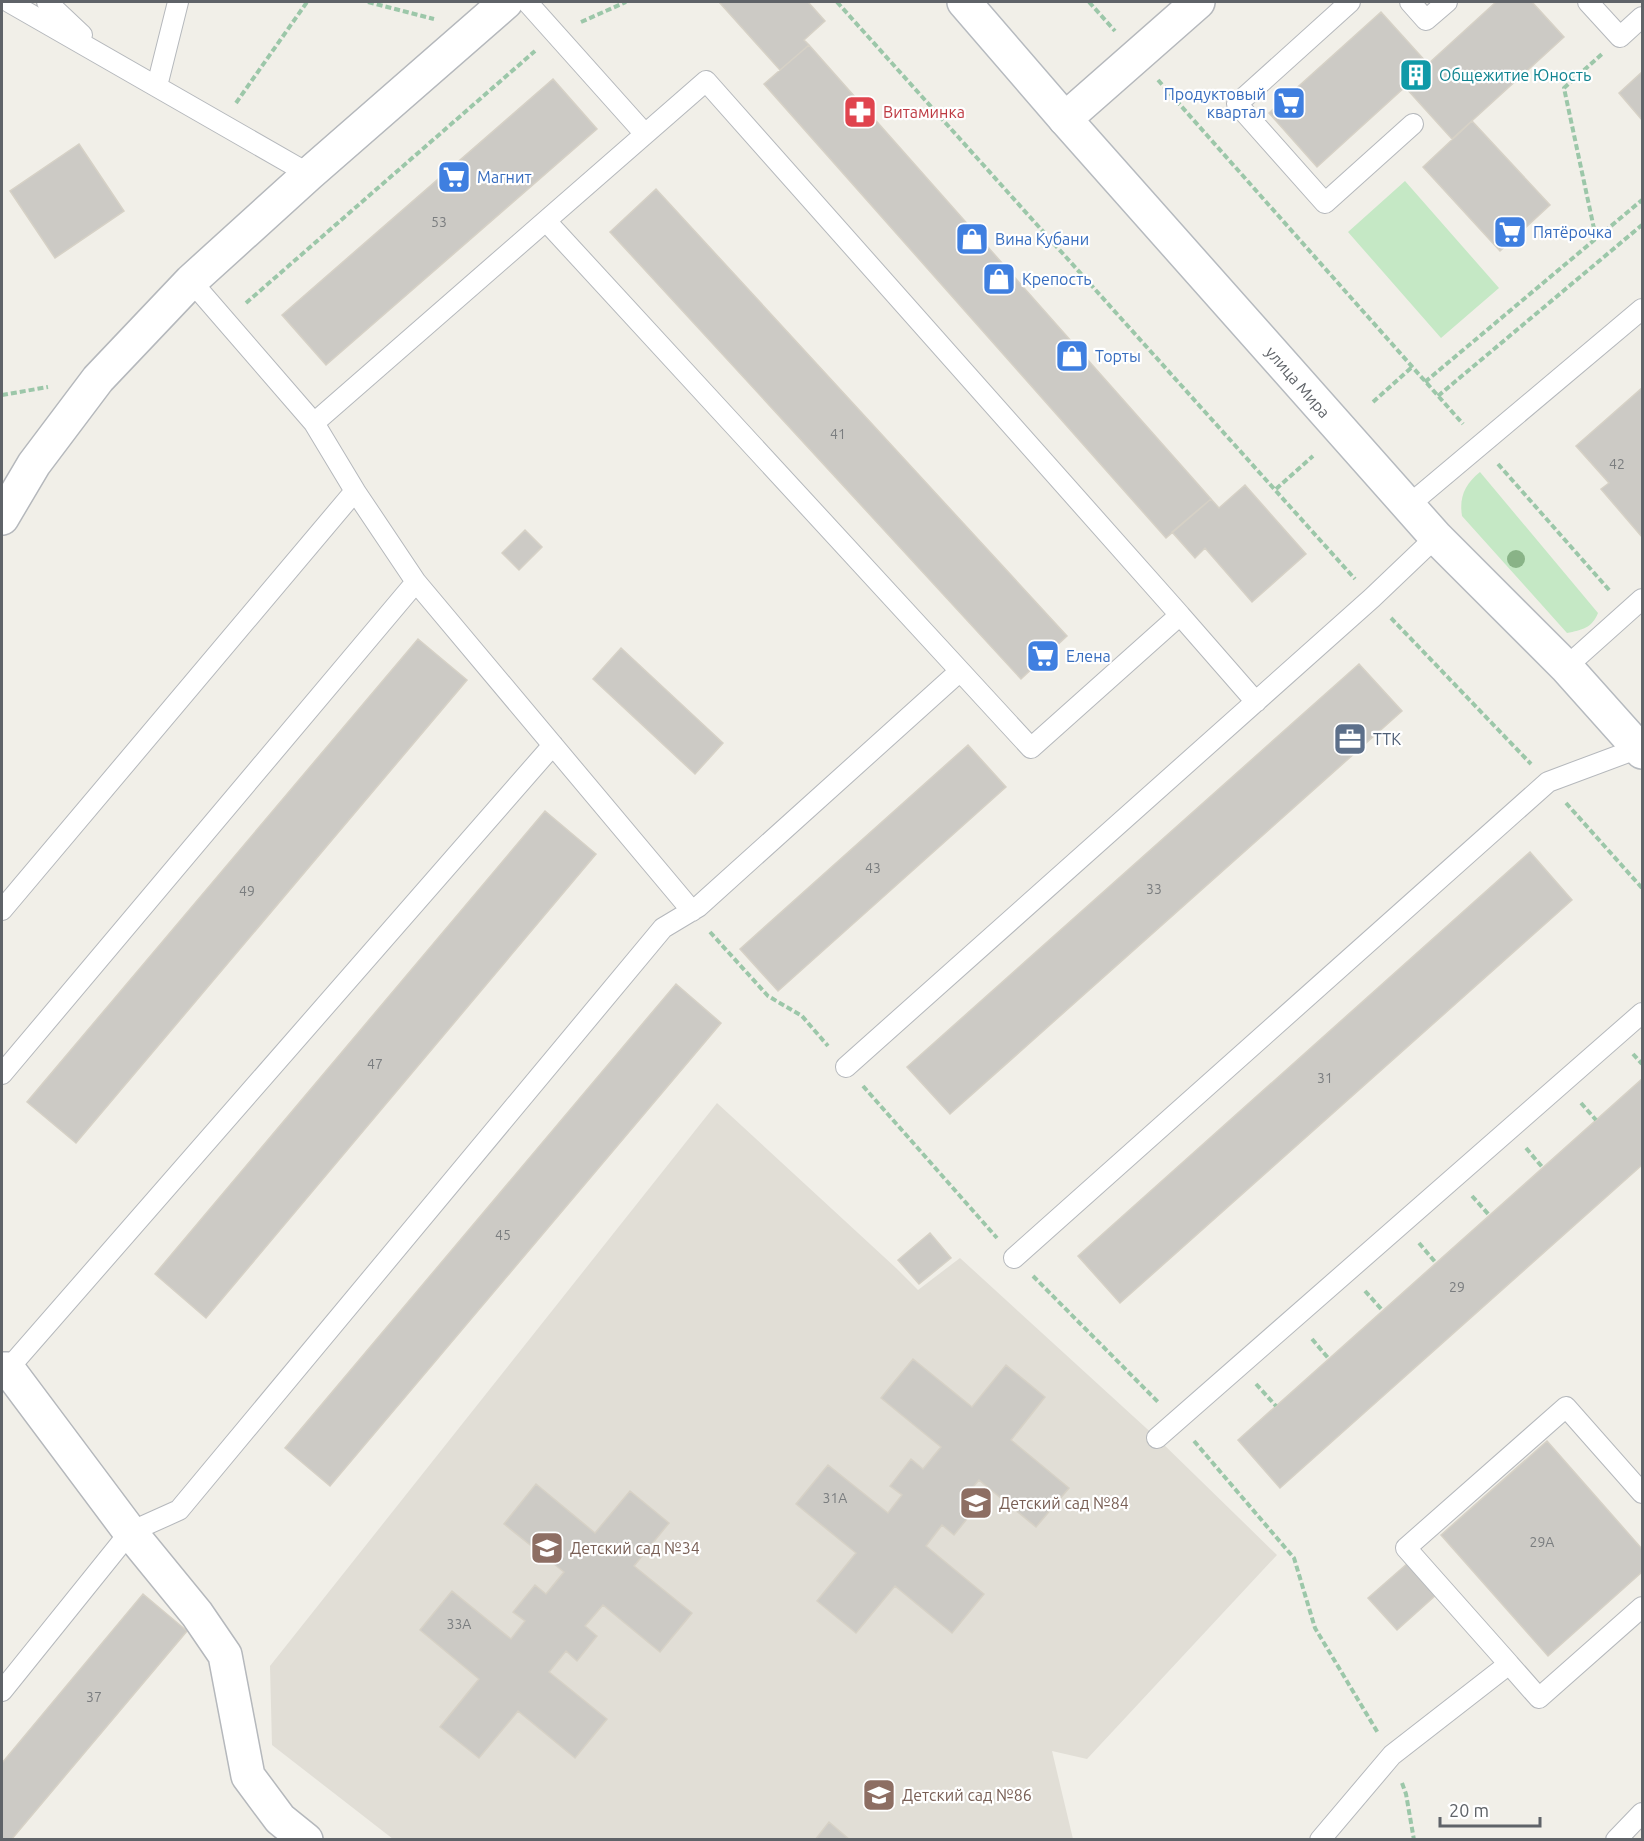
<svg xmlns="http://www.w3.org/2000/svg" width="1644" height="1841" font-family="Ubuntu,sans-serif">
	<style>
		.education { fill: #e1ded6 }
		.green { fill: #c5e8c5 }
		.building { fill: #cccac5; stroke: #d6d1c6; stroke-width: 1.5 }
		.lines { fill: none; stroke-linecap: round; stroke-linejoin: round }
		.lane-casing { stroke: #b5b8bc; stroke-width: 22 }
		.street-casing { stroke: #b5b8bc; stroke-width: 36 }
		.secondary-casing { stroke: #b6babf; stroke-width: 36 }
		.path { stroke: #9cc7a9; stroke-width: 4; stroke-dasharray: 6 3; stroke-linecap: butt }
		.lane { stroke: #fff; stroke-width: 20 }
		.street { stroke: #fff; stroke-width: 33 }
		.secondary { stroke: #fff; stroke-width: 33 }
		.tree { fill: #89b387 }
		.labels { text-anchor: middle; stroke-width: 4.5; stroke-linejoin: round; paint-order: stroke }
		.number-label { font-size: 14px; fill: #7a7d7f }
		.culture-label { font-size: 16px; fill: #0d838f; stroke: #fff; text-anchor: start }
		.shop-label { font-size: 16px; fill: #366cbe; stroke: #fff; text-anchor: start }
		.health-label { font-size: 16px; fill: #be3a42; stroke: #fff; text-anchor: start }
		.street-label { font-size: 16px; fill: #5f6368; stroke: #fff }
		.service-label { font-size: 16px; fill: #4e5e75; stroke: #fff; text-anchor: start }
		.education-label { font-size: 16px; fill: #785e54; stroke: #fff; text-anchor: start }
	</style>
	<rect width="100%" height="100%" fill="#f1efe8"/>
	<path class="education" d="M717 1103 896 1268 918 1290 960 1258 1157 1438 1277 1555 1087 1759 1052 1751 1073 1839H393L272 1745 270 1666Z"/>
	<path class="green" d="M1405 181 1499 288 1441 338 1348 232Z
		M1480 472 1598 613C1592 628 1582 630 1567 633L1462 516C1459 497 1465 484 1480 472Z"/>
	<path class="building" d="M719 2H808L825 21 804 40 809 45 780 70Z
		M1496 2H1532L1564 37 1452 139 1405 87 1317 167 1269 113 1381 12 1428 64Z
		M809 45 1211 499 1166 538 764 84Z
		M1642 72V120L1619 93Z
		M553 79 597 129 326 365 282 315Z
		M1472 121 1550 205 1500 251 1423 167Z
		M79 144 124 211 55 258 10 191Z
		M656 189 1067 636 1021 679 610 232Z
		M1642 388V537L1601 489 1609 483 1576 446Z
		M1245 485 1306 554 1252 602 1205 548 1195 558 1172 532 1211 499 1219 508Z
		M525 530 542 547 519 570 502 553Z
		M418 639 467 680 76 1143 27 1102Z
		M621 648 723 743 695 774 593 679Z
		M1359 664 1402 711 950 1114 907 1067Z
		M968 745 1006 787 778 991 740 949Z
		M545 811 596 854 206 1318 155 1274Z
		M1530 852 1572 900 1120 1303 1078 1256Z
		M676 984 721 1023 330 1486 285 1448Z
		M1642 1079V1165L1280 1488 1238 1440Z
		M930 1233 951 1258 919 1284 898 1260Z
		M913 1359 972 1407 1006 1365 1045 1397 1011 1440 1069 1488 1036 1527 979 1480 962 1500 974 1510 954 1535 942 1525 926 1546 984 1594 952 1633 895 1586 856 1633 817 1601 856 1553 796 1504 828 1465 888 1513 902 1495 890 1486 911 1459 923 1469 941 1447 881 1398Z
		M1547 1441 1642 1549V1572L1548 1656 1441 1535Z
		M536 1484 595 1533 630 1491 669 1523 634 1566 692 1613 660 1652 603 1605 585 1626 597 1636 577 1661 566 1651 549 1672 607 1719 575 1758 518 1711 479 1758 440 1727 479 1679 420 1630 452 1591 511 1639 525 1621 513 1612 535 1585 546 1594 564 1572 504 1524Z
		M1408 1563 1436 1595 1397 1630 1368 1598Z
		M143 1594 187 1631 11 1840H2V1763Z
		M829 1822 850 1840H815Z"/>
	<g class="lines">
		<g class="lane-casing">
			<path id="lane" d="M9 2 309 174
				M47 2 82 35
				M527 2 645 134
				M1350 2 1237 104 1325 203 1413 124
				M1410 2 1426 20 1447 2
				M1588 2 1620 37 1642 17
				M157 86 178 2
				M546 221 1031 748 1180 615 1256 702
				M314 423 706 81 1180 615
				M1409 505 1642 309
				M416 582 692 911
				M1566 667 1642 599
				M2 910 355 491 314 423 191 281
				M846 1067 1372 598 1436 537
				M2 1074 416 582 355 491
				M1014 1258 1548 782 1639 748
				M8 1369 553 745
				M1157 1438 1642 1013
				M1509 1664 1406 1548 1566 1407 1642 1493
				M2 1691 130 1532 179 1510 663 928 698 907 960 671
				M1320 1840 1392 1755 1509 1664 1539 1698 1642 1607
				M1616 1840 1642 1813"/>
		</g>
		<g class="street-casing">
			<path id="street" d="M1065 119 1198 2
				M2 518 34 464 98 379 191 281 309 174 506 2
				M2 1369H8L130 1532 197 1614 225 1655 248 1776 280 1819 306 1840"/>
		</g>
		<g class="secondary-casing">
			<path id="secondary" d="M964 2 1065 119 1436 537 1566 667 1642 752"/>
		</g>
		<path class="path" d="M368 2 434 19
			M837 2 1355 579
			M1089 2 1115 31
			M581 22 626 2
			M1158 80 1463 424
			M236 103 307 2
			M1596 238 1564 88 1602 54
			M246 303 535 51
			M1425 382 1642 200
			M2 395 48 387
			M1438 396 1642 225
			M1373 402 1412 367
			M1498 464 1610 591
			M1276 489 1313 456
			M1391 618 1531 764
			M1566 803 1642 888
			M710 932 768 996 802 1016 828 1046
			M1633 1054 1642 1064
			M863 1086 997 1238
			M1581 1103 1596 1120
			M1526 1148 1543 1168
			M1472 1196 1490 1216
			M1419 1243 1436 1263
			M1033 1276 1159 1403
			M1365 1291 1383 1311
			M1312 1339 1329 1359
			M1256 1384 1276 1406
			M1194 1441 1294 1558 1315 1628 1378 1733
			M1402 1783 1406 1794 1414 1840"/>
		<use href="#lane" class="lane"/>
		<use href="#street" class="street"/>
		<use href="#secondary" class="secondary"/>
	</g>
	<circle class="tree" cx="1516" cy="559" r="9"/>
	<defs>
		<g id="building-square" transform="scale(1.725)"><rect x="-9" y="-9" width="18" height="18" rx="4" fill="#0f9aa8" stroke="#fff"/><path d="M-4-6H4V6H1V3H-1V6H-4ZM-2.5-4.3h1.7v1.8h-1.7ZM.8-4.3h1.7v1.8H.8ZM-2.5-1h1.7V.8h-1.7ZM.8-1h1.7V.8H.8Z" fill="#fff"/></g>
		<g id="supermarket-square" transform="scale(1.725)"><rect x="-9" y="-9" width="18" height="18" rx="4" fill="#3f7fe0" stroke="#fff"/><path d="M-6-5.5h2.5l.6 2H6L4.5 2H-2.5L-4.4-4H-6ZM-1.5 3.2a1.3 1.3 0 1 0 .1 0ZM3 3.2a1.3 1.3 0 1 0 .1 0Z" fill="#fff"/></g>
		<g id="pharmacy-square" transform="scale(1.725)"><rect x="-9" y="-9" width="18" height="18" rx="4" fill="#e0444e" stroke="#fff"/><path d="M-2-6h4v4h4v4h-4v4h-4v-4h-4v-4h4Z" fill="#fff"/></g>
		<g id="shop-square" transform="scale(1.725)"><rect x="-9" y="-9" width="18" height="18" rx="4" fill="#3f7fe0" stroke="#fff"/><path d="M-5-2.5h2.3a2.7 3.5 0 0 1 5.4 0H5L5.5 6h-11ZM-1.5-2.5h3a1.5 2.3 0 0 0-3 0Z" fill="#fff"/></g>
		<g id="office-square" transform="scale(1.725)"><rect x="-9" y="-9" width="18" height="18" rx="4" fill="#5c6f8a" stroke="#fff"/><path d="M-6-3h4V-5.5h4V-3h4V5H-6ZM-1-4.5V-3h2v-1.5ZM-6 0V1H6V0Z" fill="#fff"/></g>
		<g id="school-square" transform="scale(1.725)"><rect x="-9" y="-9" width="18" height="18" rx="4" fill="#8d6e63" stroke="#fff"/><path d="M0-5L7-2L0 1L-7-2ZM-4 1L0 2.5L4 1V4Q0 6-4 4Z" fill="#fff"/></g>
	</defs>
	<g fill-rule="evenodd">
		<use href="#building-square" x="1416" y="75"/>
		<use href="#supermarket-square" x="1289" y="103"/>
		<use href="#pharmacy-square" x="860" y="112"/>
		<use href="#supermarket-square" x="454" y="177"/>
		<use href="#supermarket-square" x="1510" y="232"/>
		<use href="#shop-square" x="972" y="239"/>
		<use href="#shop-square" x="999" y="279"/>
		<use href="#shop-square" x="1072" y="356"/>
		<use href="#supermarket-square" x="1043" y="656"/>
		<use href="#office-square" x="1350" y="739"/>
		<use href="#school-square" x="976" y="1503"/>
		<use href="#school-square" x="547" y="1548"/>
		<use href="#school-square" x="879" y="1795"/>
	</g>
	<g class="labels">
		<g class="number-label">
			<text x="439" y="227">53</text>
			<text x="838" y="439">41</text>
			<text x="1617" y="469">42</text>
			<text x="873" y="873">43</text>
			<text x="1154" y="894">33</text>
			<text x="247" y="896">49</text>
			<text x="375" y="1069">47</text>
			<text x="1325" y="1083">31</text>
			<text x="503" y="1240">45</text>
			<text x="1457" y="1292">29</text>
			<text x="835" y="1503">31А</text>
			<text x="1542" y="1547">29А</text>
			<text x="459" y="1629">33А</text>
			<text x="94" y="1702">37</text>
		</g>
		<g class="culture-label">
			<text x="1439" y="81">Общежитие Юность</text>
		</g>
		<g class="shop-label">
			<text x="1266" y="100" text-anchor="end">Продуктовый<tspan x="1266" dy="18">квартал</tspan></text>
			<text x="477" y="183">Магнит</text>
			<text x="1533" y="238">Пятёрочка</text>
			<text x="995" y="245">Вина Кубани</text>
			<text x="1022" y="285">Крепость</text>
			<text x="1095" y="362">Торты</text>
			<text x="1066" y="662">Елена</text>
		</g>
		<g class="health-label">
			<text x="883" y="118">Витаминка</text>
		</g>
		<g class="street-label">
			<text transform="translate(1298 382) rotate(49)" y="6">улица Мира</text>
		</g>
		<g class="service-label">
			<text x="1373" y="745">ТТК</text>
		</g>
		<g class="education-label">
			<text x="999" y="1509">Детский сад №84</text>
			<text x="570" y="1554">Детский сад №34</text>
			<text x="902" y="1801">Детский сад №86</text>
		</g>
	</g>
	<rect width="1644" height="1841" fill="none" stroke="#5f6368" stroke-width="6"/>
	<path d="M1440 1817v9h100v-9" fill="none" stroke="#5f6368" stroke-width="3"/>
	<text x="1449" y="1817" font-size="18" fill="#5f6368" stroke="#ffffff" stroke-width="4.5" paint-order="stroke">20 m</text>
</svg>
